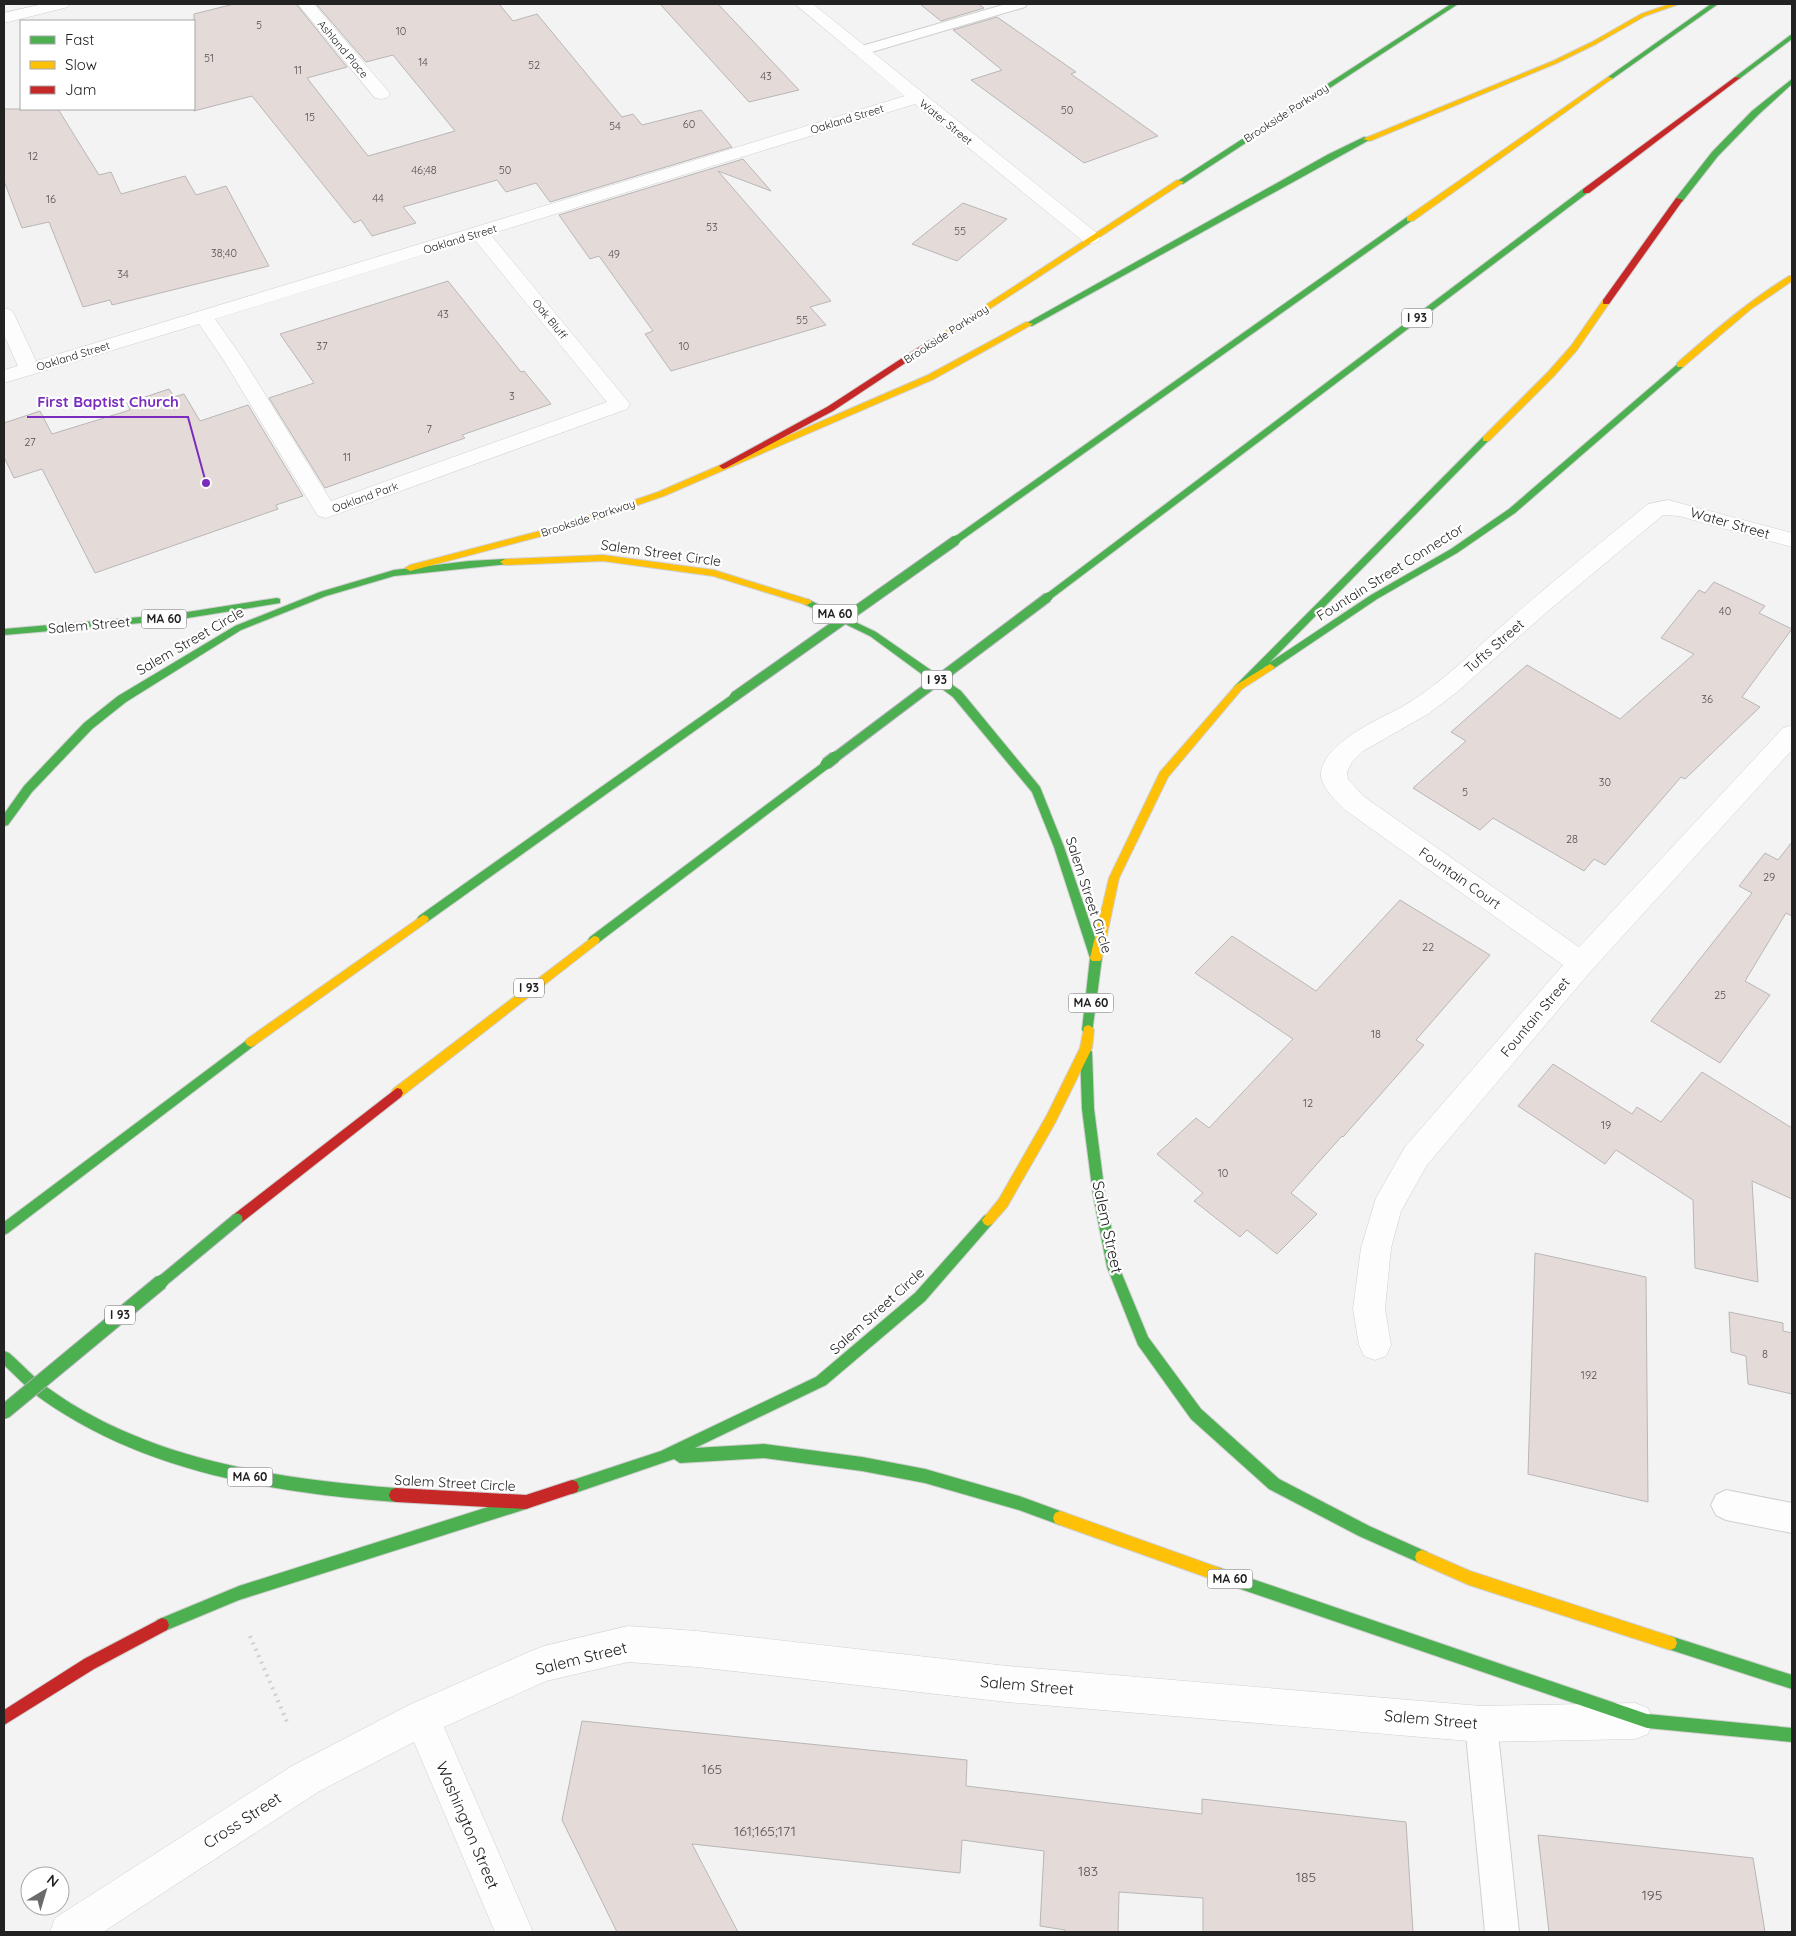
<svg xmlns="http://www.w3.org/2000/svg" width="1796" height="1936" font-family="Quicksand,sans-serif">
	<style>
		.building { fill: #e4dbd8; stroke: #b8b6b6 }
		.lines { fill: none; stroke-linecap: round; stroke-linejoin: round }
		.lane-casing { stroke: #d0cfd0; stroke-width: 2 }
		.street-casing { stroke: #d0cfd0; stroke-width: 1 }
		.fast-casing { stroke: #d0cfd0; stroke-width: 2 }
		.slow-casing { stroke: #d0cfd0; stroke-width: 2 }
		.jam-casing { stroke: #d0cfd0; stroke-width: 2 }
		.path { stroke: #d1d0d1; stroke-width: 4; stroke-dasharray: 2 5; stroke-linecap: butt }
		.lane { fill: #fdfdfd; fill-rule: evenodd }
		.street { fill: #fdfdfd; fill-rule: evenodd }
		.fast { fill: #4caf50; fill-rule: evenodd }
		.slow { fill: #ffc107; fill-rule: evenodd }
		.jam { fill: #c62828; fill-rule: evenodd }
		.fast-bridge-far2-casing { stroke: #b0b0b9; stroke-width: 11; stroke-linecap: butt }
		.fast-bridge-far1-casing { stroke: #b0b0b9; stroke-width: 13; stroke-linecap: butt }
		.fast-bridge-casing { stroke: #b0b0b9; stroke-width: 16; stroke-linecap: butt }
		.fast-bridge-far2 { stroke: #4caf50; stroke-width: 9 }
		.fast-bridge-far1 { stroke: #4caf50; stroke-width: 11 }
		.fast-bridge { stroke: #4caf50; stroke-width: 14 }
		.labels { text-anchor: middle; stroke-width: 4.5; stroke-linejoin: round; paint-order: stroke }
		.number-label { font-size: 11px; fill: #535050 }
		.far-street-label { font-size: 11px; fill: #232223; stroke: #fff }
		.shield { fill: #fff; stroke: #656465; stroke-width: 1 }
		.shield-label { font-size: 12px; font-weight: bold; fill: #232223 }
		.street-label { font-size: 14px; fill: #232223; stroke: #fff }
		.near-number-label { font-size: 14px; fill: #535050 }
		.near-street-label { font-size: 16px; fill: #232223; stroke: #fff }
		.leader { fill: none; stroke: #7b2cbf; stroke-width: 2 }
		.callout-dot { fill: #7b2cbf; stroke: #fff; stroke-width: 2 }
		.callout-label { font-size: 15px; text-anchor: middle; font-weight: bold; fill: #7b2cbf; stroke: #fff; stroke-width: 4.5; stroke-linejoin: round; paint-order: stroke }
	</style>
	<rect width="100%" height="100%" fill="#f4f3f4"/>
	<path class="building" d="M234 4H296L347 67 307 78 368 156 455 131 393 55 366 62 316 4H499L513 21 537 14 622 117 633 114 642 125 701 110 732 147 550 202 536 183 506 192 497 180 403 207 416 223 372 236 361 220 354 223 252 96 194 111V14Z
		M660 4H718L799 90 749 102Z
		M920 4H978L984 8 941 21Z
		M997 17 1076 72 1071 74 1158 136 1084 163 971 80 1002 70 953 30Z
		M4 109H58L99 175 111 172 121 194 185 176 196 195 226 186 269 266 112 305 110 300 83 307 49 222 22 228 4 181Z
		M743 159 771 191 718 171 831 301 810 307 826 325 671 371 645 334 653 331 599 256 590 259 559 215Z
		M963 203 1007 219 957 261 912 244Z
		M448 281 521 372 524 371 551 404 462 435 465 438 325 488 269 398 314 383 280 334Z
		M169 389 174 397 184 394 200 421 248 405 303 496 276 505 278 509 95 573 42 469 14 478 4 457V423L40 411 52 434 130 410 127 403Z
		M1714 582 1765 606 1759 613 1792 629 1742 697 1760 707 1685 779 1681 777 1605 865 1594 859 1584 871 1493 818 1480 830 1413 788 1466 741 1451 732 1527 665 1620 719 1694 654 1661 638 1699 590 1705 593Z
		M1792 842V916L1786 913 1745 981 1770 995 1720 1063 1651 1021 1752 893 1739 886 1765 853 1778 860Z
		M1400 900 1490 955 1416 1040 1424 1045 1343 1137 1342 1136 1291 1193 1317 1214 1277 1254 1247 1230 1240 1237 1194 1201 1203 1193 1157 1154 1196 1118 1209 1128 1293 1039 1195 973 1232 936 1316 991Z
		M1553 1064 1632 1114 1637 1107 1661 1122 1702 1072 1792 1128V1199L1752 1181 1758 1282 1695 1268 1693 1200 1616 1150 1605 1164 1518 1106Z
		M1535 1253 1646 1277 1648 1502 1528 1474Z
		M1729 1312 1783 1323V1331L1792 1333V1394L1748 1384 1746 1356 1731 1352Z
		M582 1721 967 1760 966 1786 1202 1814V1799L1406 1822 1413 1932H1203V1898L1119 1892 1118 1932H1065V1930L1040 1926 1044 1851 962 1840 960 1873 692 1844 738 1932H617L562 1820Z
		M1538 1835 1753 1858 1765 1932H1549Z"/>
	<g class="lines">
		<g class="lane-casing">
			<path id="lane" d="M1006 4H1027L1025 7 865 54H855L853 51 855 48Z
				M1726 1490 1792 1503V1533L1726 1520 1716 1515 1711 1505 1716 1495Z
				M1481 1708 1492 1713 1497 1724 1519 1932H1485L1465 1724 1470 1713Z"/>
		</g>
		<g class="street-casing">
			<path id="street" d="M43 4H70L68 7 4 23V13Z
				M298 4H314L387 90 390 94 387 98 381 99 375 98Z
				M795 4H813L1098 234 1100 238 1098 242 1091 244 1084 242 915 104 490 234 630 404 627 409 326 518 318 516 223 359 199 324 4 383V370L18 366 4 335V308L11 310 14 314 36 361 905 96ZM474 239 607 402 331 501 243 359 215 319Z
				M1668 500 1792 533V547L1679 516 1663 515 1548 611 1457 692 1428 714 1363 751 1352 762 1347 772 1348 779 1363 796 1579 947 1783 728 1792 725V750L1591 971 1427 1165 1401 1211 1391 1248 1385 1309 1391 1345 1386 1356 1375 1360 1364 1356 1359 1345 1353 1309 1361 1248 1376 1198 1405 1147 1563 965 1345 810C1337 801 1319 786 1321 772 1326 742 1377 720 1402 707 1442 684 1476 648 1511 618 1555 579 1602 542 1648 504Z
				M628 1626 697 1631 1007 1666 1481 1706 1635 1703 1648 1708 1653 1721 1648 1734 1635 1739 1481 1742 1007 1702 697 1667 628 1662 546 1681 444 1727 533 1932H495L414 1742 318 1792 103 1932H50L55 1918 292 1766 409 1705 531 1651 544 1646Z"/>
		</g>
		<g class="fast-casing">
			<path id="fast" d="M1451 4H1458L1183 184 1176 182Z
				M1711 4H1718L1612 79H1608V77Z
				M1792 34V39L1739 79H1735V77Z
				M1792 79V84L1758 115 1718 156 1682 202H1676V198L1712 152 1752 111Z
				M1364 137 1371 139 1032 326 1025 324 1327 155Z
				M1583 189 1590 191 1051 599H1045V595Z
				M1407 217 1414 219 959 542H953V538Z
				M1680 362 1683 363V367L1515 513 1457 553 1377 599 1273 669H1267L1266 666 1242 689H1236L1234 687 1236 685 1483 437 1486 436 1490 439 1269 663 1371 595 1451 549 1509 509Z
				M505 559 508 560V564L394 576 326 596 241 630 126 702 92 729 32 792 8 825 4 826V814L24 786 84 723 118 696 235 626 320 592 394 570 469 561Z
				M277 598 280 599V603L175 620 4 635V629L175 614Z
				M807 599 876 632 961 691 1040 787 1064 847 1102 958 1092 1033H1084L1082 1030 1090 958 1054 847 1032 792 953 697 870 636 804 604V600Z
				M734 693 739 697 738 700 427 922H419L417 919 419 916Z
				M826 760 830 761 831 764 830 767 598 943H590L588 940 590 937Z
				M251 1037 255 1039 257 1042 255 1045 8 1233 4 1235V1222Z
				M1086 1047 1090 1049 1092 1052 1094 1109 1105 1195 1119 1267 1148 1337 1201 1409 1279 1479 1369 1526 1427 1552 1429 1557 1427 1562 1422 1564 1359 1536 1269 1489 1191 1419 1138 1345 1107 1267 1093 1195 1082 1109 1080 1052 1082 1049Z
				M988 1214 992 1216 994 1220 992 1224 925 1301 826 1385 695 1448 764 1444 862 1457 925 1469 1019 1496 1060 1511 1065 1513 1067 1518 1065 1523 1060 1525 1019 1510 925 1483 862 1471 764 1458 680 1463 674 1459 572 1494 567 1492 565 1487 567 1482 661 1451 816 1377 915 1293 984 1216Z
				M4 1351 9 1353C22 1364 34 1378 48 1388 147 1460 278 1479 396 1488L401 1490 403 1495 401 1500 396 1502C274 1493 143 1472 40 1398 27 1388 16 1376 4 1365Z
				M526 1495 531 1497 533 1502 531 1507 526 1509 239 1600 162 1632 157 1630 155 1625 157 1620 239 1586Z
				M1217 1567 1647 1714 1792 1728V1742L1647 1728 1217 1581 1212 1579 1210 1574 1212 1569Z
				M1670 1636 1792 1675V1689L1665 1648 1663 1643 1665 1638Z"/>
		</g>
		<g class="slow-casing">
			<path id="slow" d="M1670 4H1679L1645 16 1596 44 1557 63 1370 141 1363 139 1553 61 1592 42 1641 14Z
				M1608 77 1613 78 1413 221H1407V217Z
				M1177 180 1184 182 939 342 932 340Z
				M1789 276H1792V281L1751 309 1683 367H1677V363C1713 332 1748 301 1789 276Z
				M1603 300 1610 302 1577 350 1554 376 1489 441H1483V437L1548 372 1571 346Z
				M1026 322 1033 324 934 379 664 496 565 530 410 571 405 568 410 565 559 526 658 492 928 375Z
				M603 555 714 570 810 600 812 602 807 605 713 576 603 561 505 565 500 562 505 559Z
				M1270 664 1275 667 1273 669 1242 689 1168 777 1119 878 1102 958 1100 961H1092L1090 958 1109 878 1160 772 1236 685Z
				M423 915 427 916 429 919 427 922 255 1045 251 1047 247 1045 245 1042 247 1039Z
				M594 936 598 937 600 940 598 943 401 1097 397 1098 393 1097 391 1093 393 1089Z
				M1088 1025 1092 1027 1094 1030 1092 1048 1055 1123 1007 1207 992 1224 988 1226 984 1224 982 1220 999 1199 1047 1115 1080 1048 1084 1027Z
				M1060 1511 1217 1567 1222 1569 1224 1574 1222 1579 1217 1581 1060 1525 1055 1523 1053 1518 1055 1513Z
				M1422 1550 1470 1571 1670 1636 1675 1638 1677 1643 1675 1648 1670 1650 1469 1585 1417 1562 1415 1557 1417 1552Z"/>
		</g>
		<g class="jam-casing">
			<path id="jam" d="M1735 77 1740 78 1589 193H1583V189Z
				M1676 198 1683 200 1609 304H1603V300Z
				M933 338 940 340 833 411 726 468 723 469 719 466 827 407Z
				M397 1088 401 1089 403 1093 401 1097 241 1223 237 1225 233 1223 231 1219 233 1215Z
				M572 1480 577 1482 579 1487 577 1492 526 1509 396 1502 391 1500 389 1495 391 1490 396 1488 526 1495Z
				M162 1618 167 1620 169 1625 167 1630 94 1669 4 1725V1710L84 1659Z"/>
		</g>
		<path class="path" d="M250 1636 288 1724"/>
		<use href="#lane" class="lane"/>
		<use href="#street" class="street"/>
		<use href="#fast" class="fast"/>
		<use href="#slow" class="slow"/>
		<use href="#jam" class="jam"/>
		<g class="fast-bridge-far2-casing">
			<path id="fast-bridge-far2" d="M734 697 956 540
				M833 759 1048 597"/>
		</g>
		<g class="fast-bridge-far1-casing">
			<path id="fast-bridge-far1" d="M826 764 835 757
				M160 1283 237 1219"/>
		</g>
		<g class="fast-bridge-casing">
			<path id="fast-bridge" d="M4 1412 161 1282"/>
		</g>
		<use href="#fast-bridge-far2" class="fast-bridge-far2"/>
		<use href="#fast-bridge-far1" class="fast-bridge-far1"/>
		<use href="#fast-bridge" class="fast-bridge"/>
	</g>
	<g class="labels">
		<g class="number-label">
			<text x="259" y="29">5</text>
			<text x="401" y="35">10</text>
			<text x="209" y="62">51</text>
			<text x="423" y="66">14</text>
			<text x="534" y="69">52</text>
			<text x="298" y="74">11</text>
			<text x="766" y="80">43</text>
			<text x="1067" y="114">50</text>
			<text x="310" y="121">15</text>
			<text x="689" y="128">60</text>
			<text x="615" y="130">54</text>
			<text x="33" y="160">12</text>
			<text x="424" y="174">46;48</text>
			<text x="505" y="174">50</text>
			<text x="378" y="202">44</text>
			<text x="51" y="203">16</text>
			<text x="712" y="231">53</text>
			<text x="960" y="235">55</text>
			<text x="224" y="257">38;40</text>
			<text x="614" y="258">49</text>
			<text x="123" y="278">34</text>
			<text x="443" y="318">43</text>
			<text x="802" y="324">55</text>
			<text x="322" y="350">37</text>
			<text x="684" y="350">10</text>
			<text x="512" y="400">3</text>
			<text x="429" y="433">7</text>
			<text x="30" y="446">27</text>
			<text x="347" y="461">11</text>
			<text x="1725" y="615">40</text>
			<text x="1707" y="703">36</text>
			<text x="1605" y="786">30</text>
			<text x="1465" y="796">5</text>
			<text x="1572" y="843">28</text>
			<text x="1769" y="881">29</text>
			<text x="1428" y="951">22</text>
			<text x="1720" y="999">25</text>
			<text x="1376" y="1038">18</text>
			<text x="1308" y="1107">12</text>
			<text x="1606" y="1129">19</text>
			<text x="1223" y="1177">10</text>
			<text x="1765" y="1358">8</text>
			<text x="1589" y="1379">192</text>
		</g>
		<g class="far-street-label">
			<text transform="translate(343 49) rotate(50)" y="4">Ashland Place</text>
			<text transform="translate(1286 113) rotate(-33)" y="4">Brookside Parkway</text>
			<text transform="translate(847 119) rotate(-17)" y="4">Oakland Street</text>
			<text transform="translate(946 122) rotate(39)" y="4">Water Street</text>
			<text transform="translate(460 239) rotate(-17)" y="4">Oakland Street</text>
			<text transform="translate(550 319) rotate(51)" y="4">Oak Bluff</text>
			<text transform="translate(946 334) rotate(-33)" y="4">Brookside Parkway</text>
			<text transform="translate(73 356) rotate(-17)" y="4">Oakland Street</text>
			<text transform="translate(365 497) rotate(-20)" y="4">Oakland Park</text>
			<text transform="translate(588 518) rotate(-18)" y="4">Brookside Parkway</text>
		</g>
		<g class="shield">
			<rect x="1402" y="308.5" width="30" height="19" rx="4"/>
			<rect x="812.5" y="604.5" width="45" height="19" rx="4"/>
			<rect x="141.5" y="609.5" width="45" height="19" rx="4"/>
			<rect x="922" y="670.5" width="30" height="19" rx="4"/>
			<rect x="514" y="978.5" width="30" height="19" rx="4"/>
			<rect x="1068.5" y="993.5" width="45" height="19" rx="4"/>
			<rect x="105" y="1305.5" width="30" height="19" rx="4"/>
			<rect x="227.5" y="1467.5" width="45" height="19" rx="4"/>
			<rect x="1207.5" y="1569.5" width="45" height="19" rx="4"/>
		</g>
		<g class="shield-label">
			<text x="1417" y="322">I 93</text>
			<text x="835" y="618">MA 60</text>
			<text x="164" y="623">MA 60</text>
			<text x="937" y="684">I 93</text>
			<text x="529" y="992">I 93</text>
			<text x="1091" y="1007">MA 60</text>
			<text x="120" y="1319">I 93</text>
			<text x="250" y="1481">MA 60</text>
			<text x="1230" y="1583">MA 60</text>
		</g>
		<g class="street-label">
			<text transform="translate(1730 523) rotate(16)" y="5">Water Street</text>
			<text transform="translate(661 553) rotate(8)" y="5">Salem Street Circle</text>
			<text transform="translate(1390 572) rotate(-32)" y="5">Fountain Street Connector</text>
			<text transform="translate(89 625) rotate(-5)" y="5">Salem Street</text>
			<text transform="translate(190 641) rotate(-30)" y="5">Salem Street Circle</text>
			<text transform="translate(1494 646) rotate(-41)" y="5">Tufts Street</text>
			<text transform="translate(1460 878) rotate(35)" y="5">Fountain Court</text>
			<text transform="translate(1089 895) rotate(72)" y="5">Salem Street Circle</text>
			<text transform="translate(1535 1017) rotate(-50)" y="5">Fountain Street</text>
			<text transform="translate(877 1311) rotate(-42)" y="5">Salem Street Circle</text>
			<text transform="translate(455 1483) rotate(3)" y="5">Salem Street Circle</text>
		</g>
		<g class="near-number-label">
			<text x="712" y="1774">165</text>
			<text x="765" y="1836">161;165;171</text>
			<text x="1088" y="1876">183</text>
			<text x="1306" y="1882">185</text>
			<text x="1652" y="1900">195</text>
		</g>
		<g class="near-street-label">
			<text transform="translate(1108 1227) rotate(78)" y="6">Salem Street</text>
			<text transform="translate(581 1658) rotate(-14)" y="6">Salem Street</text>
			<text transform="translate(1027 1685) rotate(5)" y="6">Salem Street</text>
			<text transform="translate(1431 1719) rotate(5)" y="6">Salem Street</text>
			<text transform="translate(242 1820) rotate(-33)" y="6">Cross Street</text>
			<text transform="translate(468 1825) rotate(67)" y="6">Washington Street</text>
		</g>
	</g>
	<path class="leader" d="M206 483L188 417H27"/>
	<circle class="callout-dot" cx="206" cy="483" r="5"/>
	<g class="callout-label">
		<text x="108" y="407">First Baptist Church</text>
	</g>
	<rect width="1796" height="1936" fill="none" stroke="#232223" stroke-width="10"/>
	<rect x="20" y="20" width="175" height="90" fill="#ffffff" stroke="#a7a7a7"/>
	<rect x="30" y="36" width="25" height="8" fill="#4caf50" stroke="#a7a7a7"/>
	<text x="65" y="45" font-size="15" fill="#232223">Fast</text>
	<rect x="30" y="61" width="25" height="8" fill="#ffc107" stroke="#a7a7a7"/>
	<text x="65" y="70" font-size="15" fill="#232223">Slow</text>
	<rect x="30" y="86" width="25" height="8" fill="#c62828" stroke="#a7a7a7"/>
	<text x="65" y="95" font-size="15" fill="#232223">Jam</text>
	<g transform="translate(45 1891) rotate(38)"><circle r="24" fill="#ffffff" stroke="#a7a7a7"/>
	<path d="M0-4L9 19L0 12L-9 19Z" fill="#6c6b6c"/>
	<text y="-8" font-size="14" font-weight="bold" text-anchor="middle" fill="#232223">N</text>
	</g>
</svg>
